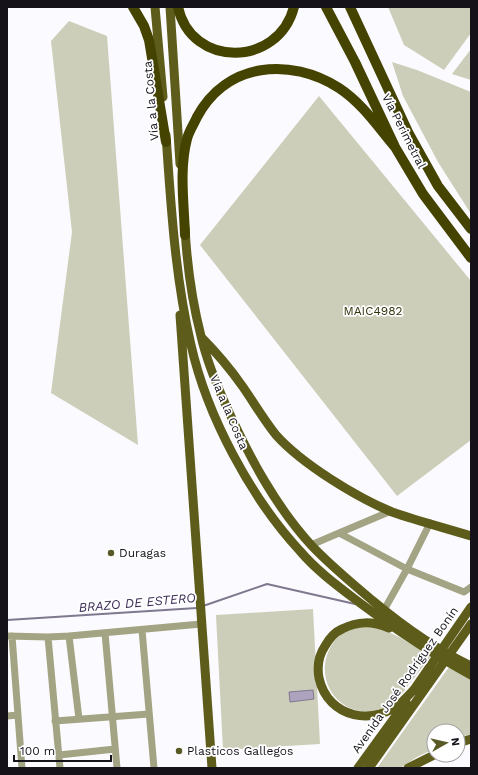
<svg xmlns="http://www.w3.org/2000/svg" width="478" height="775" font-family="'Work Sans',sans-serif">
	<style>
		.green { fill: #cdceb9 }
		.water { fill: #ada3bf; stroke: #7f788e }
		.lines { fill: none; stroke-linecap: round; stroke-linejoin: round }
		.stream { stroke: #7f788e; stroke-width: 2 }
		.minor { stroke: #a3a483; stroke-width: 7 }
		.major { stroke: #5d5c1a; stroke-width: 9 }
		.highway { stroke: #444300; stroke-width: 10 }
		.poi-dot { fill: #595926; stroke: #fff; stroke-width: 1.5 }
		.labels { text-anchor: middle; stroke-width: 3.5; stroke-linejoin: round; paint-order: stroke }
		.street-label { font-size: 12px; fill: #15121a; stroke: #fff }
		.park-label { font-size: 12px; fill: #33330c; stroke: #fff }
		.poi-label { font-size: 12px; fill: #15121a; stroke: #fff; text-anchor: start }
		.water-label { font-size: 13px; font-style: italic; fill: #3f2f58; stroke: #fff }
	</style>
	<rect width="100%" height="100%" fill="#fbfafe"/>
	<path class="green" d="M388 7H471V33L444 70 404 45Z
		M69 21 107 36 138 445 51 393 72 232 51 41Z
		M471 49V80L452 74Z
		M392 62 417 70 471 92V214L438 162 403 96Z
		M319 96 471 281V440L397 496 200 245Z
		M313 609 320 744 223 750 216 615Z
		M376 626 399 637 431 656C423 666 415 677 407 687 403 692 400 698 395 701 351 733 306 684 333 643 337 637 345 629 352 628 359 626 368 627 376 626Z
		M449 667 471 678V734L458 738V731H434V749L417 757 400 768H377Z"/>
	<path class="water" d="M313 690 314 699 290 702 289 692Z"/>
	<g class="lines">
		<path class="stream" d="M203 606 267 584 355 604
			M7 620 197 608"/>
		<path class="minor" d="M339 533 391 511
			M311 545 339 533 407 569 464 592 471 587
			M384 610 407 569 430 523
			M142 630 154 768
			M105 633 117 768
			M7 636 48 637 69 636 201 624
			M12 636 22 768
			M69 636 79 719
			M48 637 60 768
			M7 716 18 715
			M55 721 149 714
			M59 755 115 749"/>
		<path class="major" d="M155 7 163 97
			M170 7 180 164
			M166 135C171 206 175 277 191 345 207 416 251 498 300 551 317 571 339 587 360 603 395 629 432 654 471 675
			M185 228C187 265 192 301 201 336 207 362 217 386 228 410 250 458 276 507 312 546 331 566 352 583 373 601 403 626 435 649 471 666
			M180 315 212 768
			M202 338C217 353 231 370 243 387 254 403 264 420 276 435 302 464 356 497 392 512 418 521 445 528 471 536
			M389 628C372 621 358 621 342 629 335 632 329 639 325 646 319 655 317 667 319 678 328 719 375 727 403 701 408 696 412 692 416 687
			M413 691 471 607
			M458 743 471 739
			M358 768 406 702
			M369 768 471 624
			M408 768 434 755"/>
		<path class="highway" d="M133 7 144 26 149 40 166 142
			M178 7C191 68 278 68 294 7
			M326 7 355 62 395 147 423 194 471 258
			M350 7 409 134 438 186 471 229
			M185 235C184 204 179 169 187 139 189 131 194 124 197 117 227 62 290 57 339 88 362 103 378 127 395 147"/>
	</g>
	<g class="poi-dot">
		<circle cx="111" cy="553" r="4"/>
		<circle cx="179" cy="751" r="4"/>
	</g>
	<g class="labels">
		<g class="street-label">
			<text transform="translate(151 101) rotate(-95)" y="4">Vía a la Costa</text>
			<text transform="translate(404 131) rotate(63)" y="4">Vía Perimetral</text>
			<text transform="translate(229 412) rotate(67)" y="4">Vía a la Costa</text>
			<text transform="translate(405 680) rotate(-55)" y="4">Avenida José Rodríguez Bonín</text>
		</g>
		<g class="park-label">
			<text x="373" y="315">MAIC4982</text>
		</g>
		<g class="poi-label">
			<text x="119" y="557">Duragas</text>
			<text x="187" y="755">Plasticos Gallegos</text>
		</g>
		<g class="water-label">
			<text transform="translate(137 602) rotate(-5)" y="5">BRAZO DE ESTERO</text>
		</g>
	</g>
	<rect width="478" height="775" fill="none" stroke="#15121a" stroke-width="16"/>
	<g transform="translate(446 743) rotate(82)"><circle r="19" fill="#ffffff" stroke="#a1a0a3"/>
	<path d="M0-3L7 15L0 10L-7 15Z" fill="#595926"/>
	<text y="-6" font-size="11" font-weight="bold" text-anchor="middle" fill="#15121a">N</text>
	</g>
	<path d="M14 755v6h97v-6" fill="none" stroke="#15121a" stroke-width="2"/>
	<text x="20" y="755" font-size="12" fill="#15121a" stroke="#ffffff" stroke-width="3" paint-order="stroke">100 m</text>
</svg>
